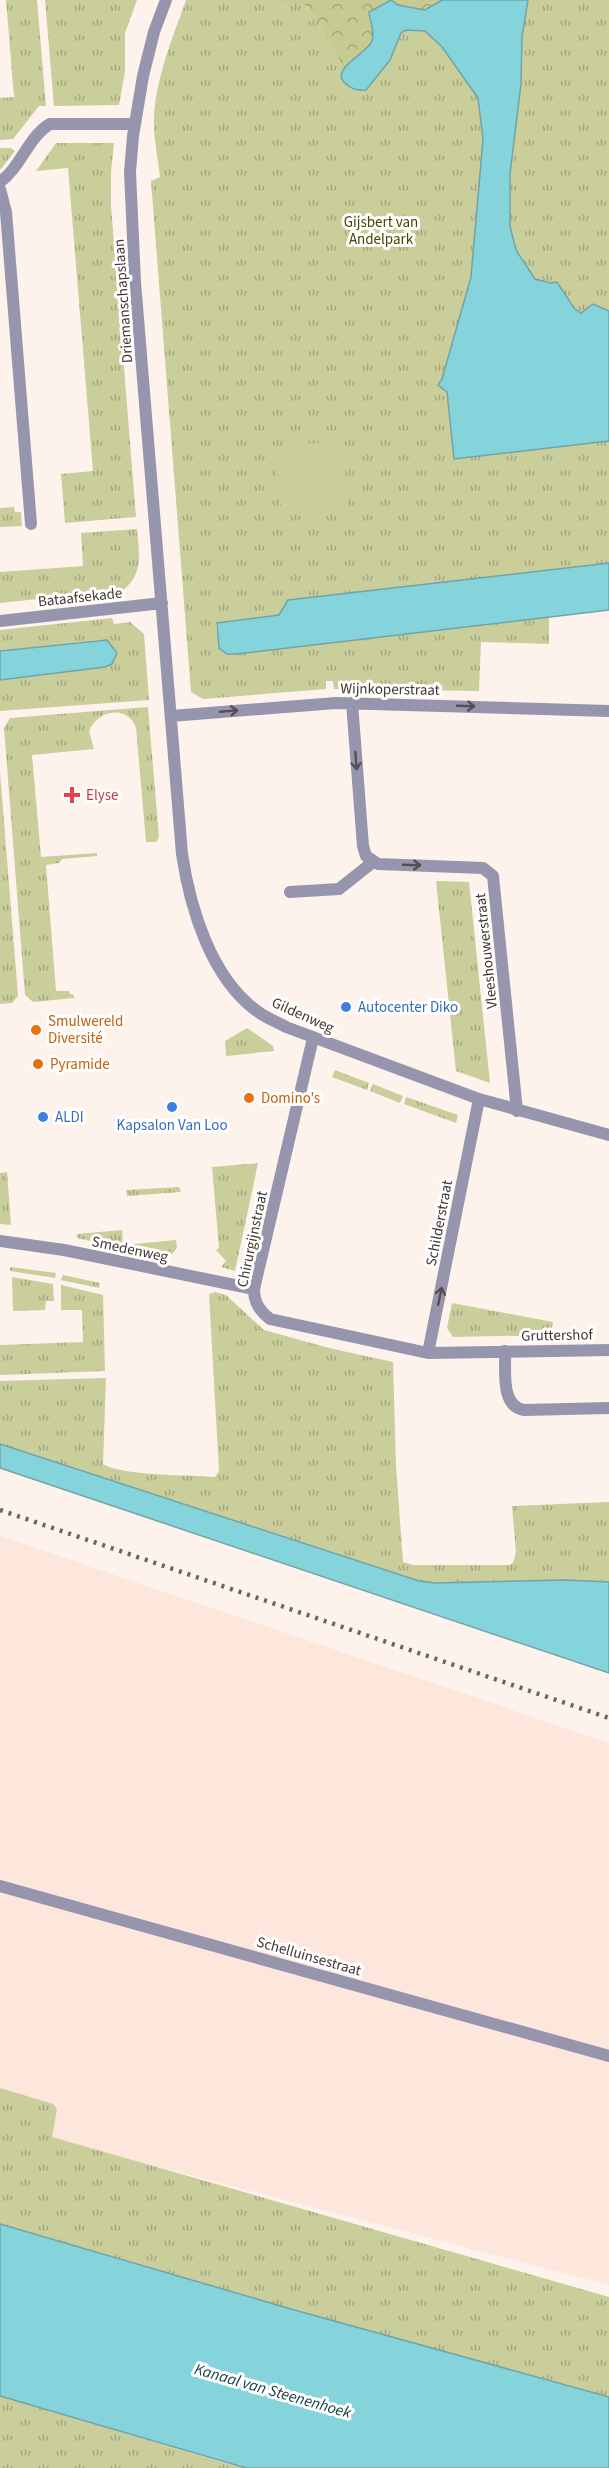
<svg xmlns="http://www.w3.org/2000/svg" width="609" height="2468" font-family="'Source Sans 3',sans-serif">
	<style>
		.built { fill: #fde6dc }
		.grass { fill: url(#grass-tufts) }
		.forest { fill: url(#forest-crowns) }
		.garden { fill: #c9ce9b }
		.water { fill: #85d3db; stroke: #71a4a8; stroke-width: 1.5 }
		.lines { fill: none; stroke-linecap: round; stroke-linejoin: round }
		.minor { stroke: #9795ad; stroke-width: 12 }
		.tertiary { stroke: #9795ad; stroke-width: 12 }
		.rail { stroke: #6f635e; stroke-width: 4.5; stroke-dasharray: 3 6; stroke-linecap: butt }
		.oneway { stroke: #574e50 }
		.health-dot { fill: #e0444e; stroke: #fff; stroke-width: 2 }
		.shop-dot { fill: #3f7fe0; stroke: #fff; stroke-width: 2 }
		.food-dot { fill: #e8710a; stroke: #fff; stroke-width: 2 }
		.labels { text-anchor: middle; stroke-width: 6; stroke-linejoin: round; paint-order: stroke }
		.park-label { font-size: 15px; fill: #444700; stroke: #fff }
		.street-label { font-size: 15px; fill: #423631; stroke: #fff }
		.health-label { font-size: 15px; fill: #be3a42; stroke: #fff; text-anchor: start }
		.shop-label { font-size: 15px; fill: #366cbe; stroke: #fff; text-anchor: start }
		.food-label { font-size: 15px; fill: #c56008; stroke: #fff; text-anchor: start }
		.water-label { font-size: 16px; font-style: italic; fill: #1b4145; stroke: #fff }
	</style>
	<defs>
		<pattern id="grass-tufts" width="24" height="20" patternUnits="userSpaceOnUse" patternTransform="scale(1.5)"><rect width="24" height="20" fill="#c9ce9b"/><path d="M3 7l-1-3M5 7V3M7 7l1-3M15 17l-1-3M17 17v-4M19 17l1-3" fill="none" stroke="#a5a87f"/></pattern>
		<pattern id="forest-crowns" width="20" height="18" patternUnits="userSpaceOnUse" patternTransform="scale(1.5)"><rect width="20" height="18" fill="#c6cc91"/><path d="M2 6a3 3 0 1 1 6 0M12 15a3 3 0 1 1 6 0" fill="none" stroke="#a2a677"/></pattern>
	</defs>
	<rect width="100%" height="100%" fill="#fef2ec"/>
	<path class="built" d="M0 1536 609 1743V2285L22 2131 0 2122Z"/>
	<path class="grass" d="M6 0H37L46 106H39L13 139 0 140V98L14 97Z
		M45 0H137L125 33V72L119 105 54 106Z
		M186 0H609V563L288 601 279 615 228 621 216 624 219 648 227 654 549 617V644L481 642 479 691 334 689 333 681H326V689L203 699 191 692 151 181 160 177C158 157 153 136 154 117 156 77 173 37 186 0Z
		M56 143H114L111 172V206L136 517 65 523 61 474 93 471 68 168 36 171Z
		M0 148H11L15 151 0 170Z
		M14 507 15 512H21L22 526 0 527V508Z
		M137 529C139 552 144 574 123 590L0 603V572L83 566 81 533Z
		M112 618 114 624 130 622 144 634 149 700 0 711V680L105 667 99 640 0 651V630Z
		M148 707 159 837 156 842H146L136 728C128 704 97 710 89 731L94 749 32 755 41 857 97 853V856L62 859 59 863 46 865 56 991H69L70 994 74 995V998L33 1002 25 995 4 728 10 718Z
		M0 772 18 996 12 1003 0 1004Z
		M436 881 469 882 490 1083 456 1071Z
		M247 1028 273 1046 274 1051 226 1056 225 1041Z
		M335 1070 369 1083 367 1090 332 1077Z
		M373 1084 403 1096 400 1103 370 1091Z
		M406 1097 458 1115 456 1123 404 1104Z
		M258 1163 235 1271 221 1267 226 1261 216 1250 219 1248 212 1167Z
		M7 1172 11 1225 0 1224V1173Z
		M179 1187 181 1191 180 1192 127 1196 126 1190Z
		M122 1230 123 1245 176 1240 177 1248 168 1258 77 1238V1234Z
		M10 1267 56 1273 55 1278 10 1271Z
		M63 1275 100 1283 99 1288 61 1280Z
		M12 1277 53 1284 54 1301H46L45 1310 13 1311Z
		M61 1285 103 1295 105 1371 0 1375V1345L83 1342 82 1310H61Z
		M215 1292 226 1295 264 1330 329 1348 393 1362 396 1466 403 1562 413 1565H509L513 1563 516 1552 512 1506 609 1502V1582L565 1580 436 1583 419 1581 0 1444V1381L106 1378 103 1464C122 1476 190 1475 215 1477L219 1471 209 1294Z
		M452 1303 553 1322 551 1335 453 1337 447 1328Z
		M0 2088 53 2104 57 2109 52 2137 609 2297V2397L298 2311 0 2224Z
		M0 2396 225 2463 246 2468H0Z"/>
	<path class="forest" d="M274 0H390L383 3 372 27 373 37 369 47 344 68 309 6Z
		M391 0H442L425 10 398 5Z"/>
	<path class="garden" d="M341 440 349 507 282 515 274 448Z"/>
	<path class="water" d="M391 0 398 5 425 10 442 0H528L522 37 521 84 510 174V226L516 250 535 279 550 283 557 282 574 308 581 313 593 304 609 311V441L454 459 447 392 438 385 442 379 471 277 483 139 478 98 442 47 425 31 406 30 401 33 390 60 366 90C358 91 351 89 345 83 329 69 368 53 372 41 375 32 370 21 369 12Z
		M609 563V610L237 654H227L219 648 217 623 279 615 288 600Z
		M107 640 117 653 112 664 105 667 0 680V651Z
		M0 1444 419 1581 436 1583 565 1580 609 1582V1673L0 1468Z
		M0 2224 298 2311 609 2397V2468H246L0 2396Z"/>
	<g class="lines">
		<path class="minor" d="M166 0 154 32 143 76 133 136 130 172 135 282 182 854C190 908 211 978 257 1011 266 1018 277 1022 286 1027L479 1099 609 1135
			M0 182C21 167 28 137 50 124H135
			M0 189 6 212 31 524
			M0 621 162 603
			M352 703 363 846 366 856 378 864 483 868 493 876 517 1111
			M171 716 336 703 609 711
			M290 892 339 889 373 862
			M313 1038 254 1289C254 1303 260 1311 270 1319L428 1353 609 1350
			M0 1241 64 1250 254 1289
			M505 1351C506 1370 500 1406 524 1410L609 1408
			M428 1353 479 1099"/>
		<path class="tertiary" d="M0 1886 609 2056"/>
		<path class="rail" d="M0 1510 609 1718"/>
	</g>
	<defs><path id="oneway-shaft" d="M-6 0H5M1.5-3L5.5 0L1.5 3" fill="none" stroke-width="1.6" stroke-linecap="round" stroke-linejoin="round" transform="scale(1.5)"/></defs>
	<g class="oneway">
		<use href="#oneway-shaft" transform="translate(466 706) rotate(2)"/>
		<use href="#oneway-shaft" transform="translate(229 711) rotate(-5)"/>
		<use href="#oneway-shaft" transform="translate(356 761) rotate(86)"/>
		<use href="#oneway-shaft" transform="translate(412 865) rotate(2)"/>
		<use href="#oneway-shaft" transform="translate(440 1296) rotate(-78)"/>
	</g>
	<path class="health-dot" d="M69 786h6v6h6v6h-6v6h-6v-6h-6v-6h6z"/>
	<g class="shop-dot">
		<circle cx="346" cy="1007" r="6"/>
		<circle cx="172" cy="1107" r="6"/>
		<circle cx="43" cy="1117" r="6"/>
	</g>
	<g class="food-dot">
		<circle cx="36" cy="1030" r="6"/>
		<circle cx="38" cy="1064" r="6"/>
		<circle cx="249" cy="1098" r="6"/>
	</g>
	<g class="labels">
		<g class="park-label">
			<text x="381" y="227">Gijsbert van<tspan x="381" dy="17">Andelpark</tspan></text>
		</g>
		<g class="street-label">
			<text transform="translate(123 301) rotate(-94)" y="5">Driemanschapslaan</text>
			<text transform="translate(80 597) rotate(-6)" y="5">Bataafsekade</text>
			<text transform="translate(390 689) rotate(1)" y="5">Wijnkoperstraat</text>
			<text transform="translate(486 951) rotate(-96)" y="5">Vleeshouwerstraat</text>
			<text transform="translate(303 1015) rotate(24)" y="5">Gildenweg</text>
			<text transform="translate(439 1223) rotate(-79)" y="5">Schilderstraat</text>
			<text transform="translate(252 1239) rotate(-78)" y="5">Chirurgijnstraat</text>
			<text transform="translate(130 1249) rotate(12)" y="5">Smedenweg</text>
			<text transform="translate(557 1335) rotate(-1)" y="5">Gruttershof</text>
			<text transform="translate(309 1956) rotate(16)" y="5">Schelluinsestraat</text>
		</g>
		<g class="health-label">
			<text x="86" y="800">Elyse</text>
		</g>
		<g class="shop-label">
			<text x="358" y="1012">Autocenter Diko</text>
			<text x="55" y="1122">ALDI</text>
			<text x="172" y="1130" text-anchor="middle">Kapsalon Van Loo</text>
		</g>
		<g class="food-label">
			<text x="48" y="1026">Smulwereld<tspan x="48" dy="17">Diversité</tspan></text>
			<text x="50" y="1069">Pyramide</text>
			<text x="261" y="1103">Domino's</text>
		</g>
		<g class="water-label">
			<text transform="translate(273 2390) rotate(16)" y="6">Kanaal van Steenenhoek</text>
		</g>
	</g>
</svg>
